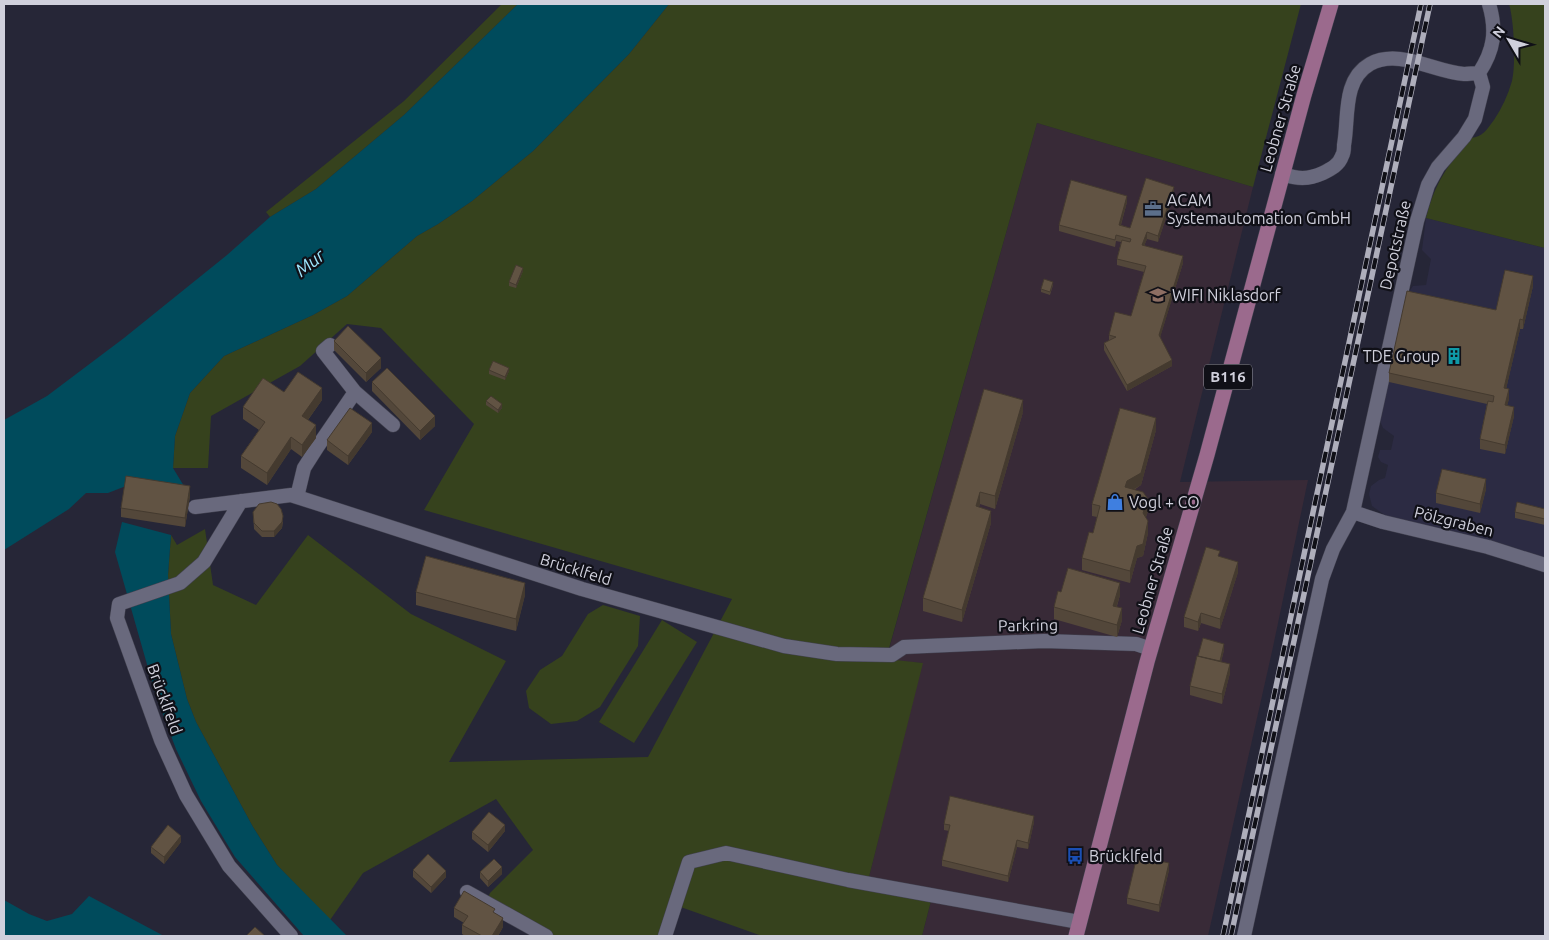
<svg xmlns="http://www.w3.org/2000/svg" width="1549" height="940" font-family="Ubuntu,sans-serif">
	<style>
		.commercial { fill: #382a37 }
		.built { fill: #2c2b43 }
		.green { fill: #36421d }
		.water { fill: #004b5c }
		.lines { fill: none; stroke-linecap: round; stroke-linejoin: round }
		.minor-casing { stroke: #41414f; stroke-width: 15 }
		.primary-casing { stroke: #41414f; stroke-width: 16 }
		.minor { stroke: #69697d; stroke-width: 14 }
		.primary { stroke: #9b6a8d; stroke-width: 15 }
		.rail-casing { stroke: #aeaebb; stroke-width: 5.5 }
		.rail { stroke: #101017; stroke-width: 4; stroke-dasharray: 11; stroke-linecap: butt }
		.wall { fill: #53473a }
		.shaded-wall { fill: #443a2f }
		.building { fill: #615343; stroke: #443a2f }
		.labels { text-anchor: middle; stroke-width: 4.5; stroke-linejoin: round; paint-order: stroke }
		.shield { fill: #101017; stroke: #9696a1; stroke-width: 1 }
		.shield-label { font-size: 15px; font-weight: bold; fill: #d0d0dc }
		.street-label { font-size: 16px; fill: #d0d0dc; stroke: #101017 }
		.poi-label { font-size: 16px; fill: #d0d0dc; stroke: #101017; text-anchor: start }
		.water-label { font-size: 18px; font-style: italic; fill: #9ee7fe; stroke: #101017 }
	</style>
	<rect width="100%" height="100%" fill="#262637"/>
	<path class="commercial" d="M1037 123 1253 187 1180 482 1308 480 1273 647 1208 936H922L932 897 868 881 922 663 886 660Z"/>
	<path class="built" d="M1426 218 1545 248V559L1386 516 1372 506 1369 494 1371 486 1379 480 1385 478 1388 465 1381 462 1378 457 1380 450H1391L1394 436 1383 428 1380 421 1406 296 1413 286 1426 285 1431 259 1422 250Z"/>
	<path class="green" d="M502 4H518L404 115 316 189 270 217 266 212 404 101Z
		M669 4H1301L1253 187 1037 123 886 659 923 663 868 881 932 897 922 936H762L675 905 665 936H546L486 902 490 893 533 850 496 799 363 873 330 920 277 865 253 827 196 722 187 699 171 634 168 575 171 535 177 545 205 529 213 585 256 605 308 535 411 614 506 661 449 762 648 757 732 599 424 510 474 424 381 328 347 324 300 366 211 416 208 468H173L175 436 190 393 224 356 313 315 347 296 417 236 438 224 472 201 533 151 629 54Z
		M1509 4H1545V248L1426 218C1436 180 1447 167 1471 138 1483 137 1487 129 1494 120 1502 108 1508 95 1512 81 1516 64 1514 20 1509 4Z
		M603 605 640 616 638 646 600 707 577 721 551 724 529 708 526 691 540 670 562 656 588 614Z
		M662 620 697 642 634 743 599 722Z"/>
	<path class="water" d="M518 4H669L629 54 533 151 472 201 438 224 417 236 347 296 313 315 224 356 190 393 175 436 173 468 190 496 126 486 108 493H86L69 509 4 550V420L47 396 124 338 227 255 270 217 316 189 404 115Z
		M122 522 171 535 168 575 171 634 187 699 196 722 253 827 277 865 347 936H304L235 857 201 801 176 749 156 696 115 552Z
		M89 896 164 936H4V900L29 914 47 921 72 914Z"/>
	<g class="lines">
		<g class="minor-casing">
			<path id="minor" d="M1479 73C1494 50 1497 31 1489 4
				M1282 174C1298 179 1307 180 1323 173 1331 169 1339 165 1342 156 1344 153 1344 148 1344 145 1349 118 1342 80 1370 64 1399 48 1434 72 1464 74 1469 74 1474 73 1479 73
				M330 345 323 351 355 392
				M297 497 304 468 318 446 355 392 393 425
				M241 501 204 562 180 583 119 604 117 618 161 740 186 795 229 866 291 936
				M195 507 291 495 582 589 784 646 837 654 892 655 904 647 1044 641 1136 644 1151 649
				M1353 512 1383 522 1488 547 1545 565
				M467 892 546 936
				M665 936 689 862 726 853 848 880 1079 922
				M1244 936 1322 579 1333 549 1353 512 1417 221 1428 185 1438 167 1464 137 1475 119 1483 87 1479 73"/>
		</g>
		<g class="primary-casing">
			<path id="primary" d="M1076 936 1147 662 1207 455 1304 95 1331 4"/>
		</g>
		<use href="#minor" class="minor"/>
		<use href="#primary" class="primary"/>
		<g class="rail-casing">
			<path id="rail" d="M1223 936 1421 4
				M1231 936 1430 4"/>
		</g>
		<use href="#rail" class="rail"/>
	</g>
	<path class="wall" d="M1174 193 1158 242 1147 239 1144 246 1183 263 1160 337 1172 366 1127 391 1104 350V343L1109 341V335L1131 316 1144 272 1117 265V259L1121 242 1116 241 1115 247 1059 231V225L1127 202 1121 225 1130 228Z
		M523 271 516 288 509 286V282Z
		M1053 285 1050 295 1041 292V289Z
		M1533 286 1523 329H1520L1506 389 1509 399 1507 405 1514 416 1505 454 1480 449V439L1487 404 1389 382V373L1496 310Z
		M334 341 381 368 366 382 334 350Z
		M489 370 509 371 505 380 489 374Z
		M372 382 435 426 420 440 372 391Z
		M284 392 322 400 308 420 316 438 302 457 291 449 267 485 241 468V456L259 430 243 419V407Z
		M486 401 502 408 498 413 486 405Z
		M1023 412 995 509 980 504 979 507 991 523 962 622 923 611V598Z
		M1156 430 1141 485 1134 490 1148 511 1146 517 1148 533 1143 556 1137 558 1130 583 1082 570V558L1093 533 1097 517 1092 516V504Z
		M372 432 348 465 327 450V440Z
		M1486 489 1480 513 1436 503V493Z
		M190 496 185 527 121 517V508Z
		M1545 509V525L1515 518V512Z
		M253 512 283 522 282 528 274 537H262L254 529Z
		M1220 557 1238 572 1220 629 1201 623 1198 631 1184 627V617Z
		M416 592 525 595 516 631 416 605Z
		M1061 592 1120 595 1117 606 1122 620 1117 637 1054 619V607Z
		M1224 650 1221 662 1230 673 1222 704 1190 695V686Z
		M1034 822 1028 849 1017 847 1008 882 942 866V860L949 831 944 830V824Z
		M505 831 488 852 472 839V832Z
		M181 842 164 864 151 853V847Z
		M413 870 446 877 431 893 413 877Z
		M1169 870 1159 912 1127 904V898Z
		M480 872 502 874 488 887 480 878Z
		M454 908 495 913 503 927 498 936H465L462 934V925L464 923 454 917Z"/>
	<path class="shaded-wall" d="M1174 187V193L1158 242V236Z
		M1127 196V202L1119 231V225Z
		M1147 232V239L1142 251V245Z
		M1183 256V263L1159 341V335Z
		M523 268V271L516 288V285Z
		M1533 276V286L1523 329V320Z
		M1520 319V329L1504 398V388Z
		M381 358V368L366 382V373Z
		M1172 360V366L1127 391V385Z
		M509 368V371L505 380V377Z
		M322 388V400L302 428V416Z
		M1509 389V399L1505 414V405Z
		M1023 400V412L995 509V496Z
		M502 404V408L498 413V410Z
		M1514 407V416L1505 454V445Z
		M435 416V426L420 440V431Z
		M1156 418V430L1141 485 1127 493 1125 487 1127 481Z
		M372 423V432L348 465V456Z
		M316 425V438L302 457V445Z
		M291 437V449L267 485V473Z
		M1486 479V489L1480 513V504Z
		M190 486V496L185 527V518Z
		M980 492V504L976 519V506Z
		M1148 499V511L1143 526V513Z
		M991 511V523L962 622V610Z
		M283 516 282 528 274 537V531Z
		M1148 521V533L1143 556 1137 558 1130 583V571L1137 546Z
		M1238 562V572L1220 629V619Z
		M525 583V595L516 631V619Z
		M1120 583V595L1113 618V606Z
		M1122 608V620L1117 637V625Z
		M1201 613V623L1198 631V622Z
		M1224 644V650L1219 670V664Z
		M1230 664V673L1222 704V694Z
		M1034 816V822L1028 849V843Z
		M505 825V831L488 852V845Z
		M181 836V842L164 864V857Z
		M1017 840V847L1008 882V876Z
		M1169 863V870L1159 912V905Z
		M502 867V874L488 887V881Z
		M446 871V877L431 893V887Z
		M503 918V927L498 936H492Z"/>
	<path class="building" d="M1146 178 1174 187 1158 236 1147 232 1142 245 1183 256 1159 335 1172 360 1127 385 1104 343 1116 337 1109 335 1115 312 1131 316 1146 266 1117 259 1122 240 1130 242 1131 239 1116 235 1115 240 1059 225 1071 180 1127 196 1119 225 1130 228Z
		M516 265 523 268 516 285 509 282Z
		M1505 270 1533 276 1523 320 1520 319 1504 388 1509 389 1505 405 1514 407 1505 445 1480 439 1488 401 1493 402 1494 396 1389 373 1407 291 1496 310Z
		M1044 279 1053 282 1050 292 1041 289Z
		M348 326 381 358 366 373 334 341Z
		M493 361 509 368 505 377 489 370Z
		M387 368 435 416 420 431 372 382Z
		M298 372 322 388 302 416 316 425 302 445 291 437 267 473 241 456 265 422 243 407 263 378 284 392Z
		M984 389 1023 400 995 496 980 492 976 506 991 511 962 610 923 598Z
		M491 396 502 404 498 410 486 401Z
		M350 408 372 423 348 456 327 440Z
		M1120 408 1156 418 1141 473 1127 481 1125 487 1143 492 1148 499 1143 513 1148 521 1143 544 1137 546 1130 571 1082 558 1089 532 1093 533 1100 506 1092 504Z
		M1442 469 1486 479 1480 504 1436 493Z
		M126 476 190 486 185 518 121 508Z
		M271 502 277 504 281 509 283 516 282 522 274 531H262L254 523 253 512 259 504Z
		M1517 502 1545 509V519L1515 512Z
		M1206 547 1220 551 1218 556 1238 562 1220 619 1201 613 1198 622 1184 617Z
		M426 556 525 583 516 619 416 592Z
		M1068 568 1120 583 1113 606 1122 608 1117 625 1054 607 1058 591 1061 592Z
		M1203 638 1224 644 1220 661 1198 656Z
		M1197 656 1230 664 1222 694 1190 686Z
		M950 796 1034 816 1028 843 1017 840 1008 876 942 860 950 825 944 824Z
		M489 812 505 825 488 845 472 832Z
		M168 825 181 836 164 857 151 847Z
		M428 854 446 871 431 887 413 870Z
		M1137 856 1169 863 1159 905 1127 898Z
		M494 859 502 867 488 881 480 872Z
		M464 891 495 909 493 912 503 918 492 936H482L462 925 468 916 454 908Z
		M255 927 265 936H246Z"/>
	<defs>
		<g id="office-bare" transform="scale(1.35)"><path d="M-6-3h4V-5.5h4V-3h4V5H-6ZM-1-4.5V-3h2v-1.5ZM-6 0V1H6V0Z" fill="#5c6f8a" stroke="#101017" stroke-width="2.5" paint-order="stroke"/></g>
		<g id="school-bare" transform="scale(1.35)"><path d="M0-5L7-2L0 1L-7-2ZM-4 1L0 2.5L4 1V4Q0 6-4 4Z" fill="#8d6e63" stroke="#101017" stroke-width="2.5" paint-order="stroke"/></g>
		<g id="building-bare" transform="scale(1.35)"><path d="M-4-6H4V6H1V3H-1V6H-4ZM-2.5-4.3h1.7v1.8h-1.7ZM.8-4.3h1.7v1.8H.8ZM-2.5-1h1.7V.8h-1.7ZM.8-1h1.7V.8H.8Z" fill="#0f9aa8" stroke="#101017" stroke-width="2.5" paint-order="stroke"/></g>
		<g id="shop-bare" transform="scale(1.35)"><path d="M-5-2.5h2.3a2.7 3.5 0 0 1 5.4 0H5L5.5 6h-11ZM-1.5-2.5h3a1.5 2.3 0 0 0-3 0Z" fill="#3f7fe0" stroke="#101017" stroke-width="2.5" paint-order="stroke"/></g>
		<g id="bus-bare" transform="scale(1.35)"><path d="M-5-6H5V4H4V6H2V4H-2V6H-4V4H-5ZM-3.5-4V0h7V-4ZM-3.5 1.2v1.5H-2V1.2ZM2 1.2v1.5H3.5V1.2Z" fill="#1a4fb4" stroke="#101017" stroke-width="2.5" paint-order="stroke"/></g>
	</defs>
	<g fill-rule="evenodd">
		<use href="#office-bare" x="1153" y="209"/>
		<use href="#school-bare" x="1158" y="295"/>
		<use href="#building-bare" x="1454" y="356"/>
		<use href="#shop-bare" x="1115" y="502"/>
		<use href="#bus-bare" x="1075" y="856"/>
	</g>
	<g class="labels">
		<rect class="shield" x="1204" y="364.5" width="48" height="25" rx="4"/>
		<g class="shield-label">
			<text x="1228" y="382">B116</text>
		</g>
		<g class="street-label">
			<text transform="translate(1280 118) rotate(-74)" y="6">Leobner Straße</text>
			<text transform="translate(1395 245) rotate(-77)" y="6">Depotstraße</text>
			<text transform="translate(1454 521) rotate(14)" y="6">Pölzgraben</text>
			<text transform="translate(576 569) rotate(17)" y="6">Brücklfeld</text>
			<text transform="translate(1152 580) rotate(-74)" y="6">Leobner Straße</text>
			<text transform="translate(1028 625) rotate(-1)" y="6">Parkring</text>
			<text transform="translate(165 699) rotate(70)" y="6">Brücklfeld</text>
		</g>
		<g class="poi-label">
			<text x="1167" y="206">ACAM<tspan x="1167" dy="18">Systemautomation GmbH</tspan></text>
			<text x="1172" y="301">WIFI Niklasdorf</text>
			<text x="1440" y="362" text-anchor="end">TDE Group</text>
			<text x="1129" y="508">Vogl + CO</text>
			<text x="1089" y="862">Brücklfeld</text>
		</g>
		<g class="water-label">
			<text transform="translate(310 263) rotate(-38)" y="6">Mur</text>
		</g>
	</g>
	<rect width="1549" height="940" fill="none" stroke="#d0d0dc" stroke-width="10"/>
	<g transform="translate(1509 40) rotate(308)" stroke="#101017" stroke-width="4" paint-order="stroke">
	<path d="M0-4L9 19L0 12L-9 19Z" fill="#d0d0dc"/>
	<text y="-8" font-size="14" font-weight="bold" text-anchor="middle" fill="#d0d0dc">N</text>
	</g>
</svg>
